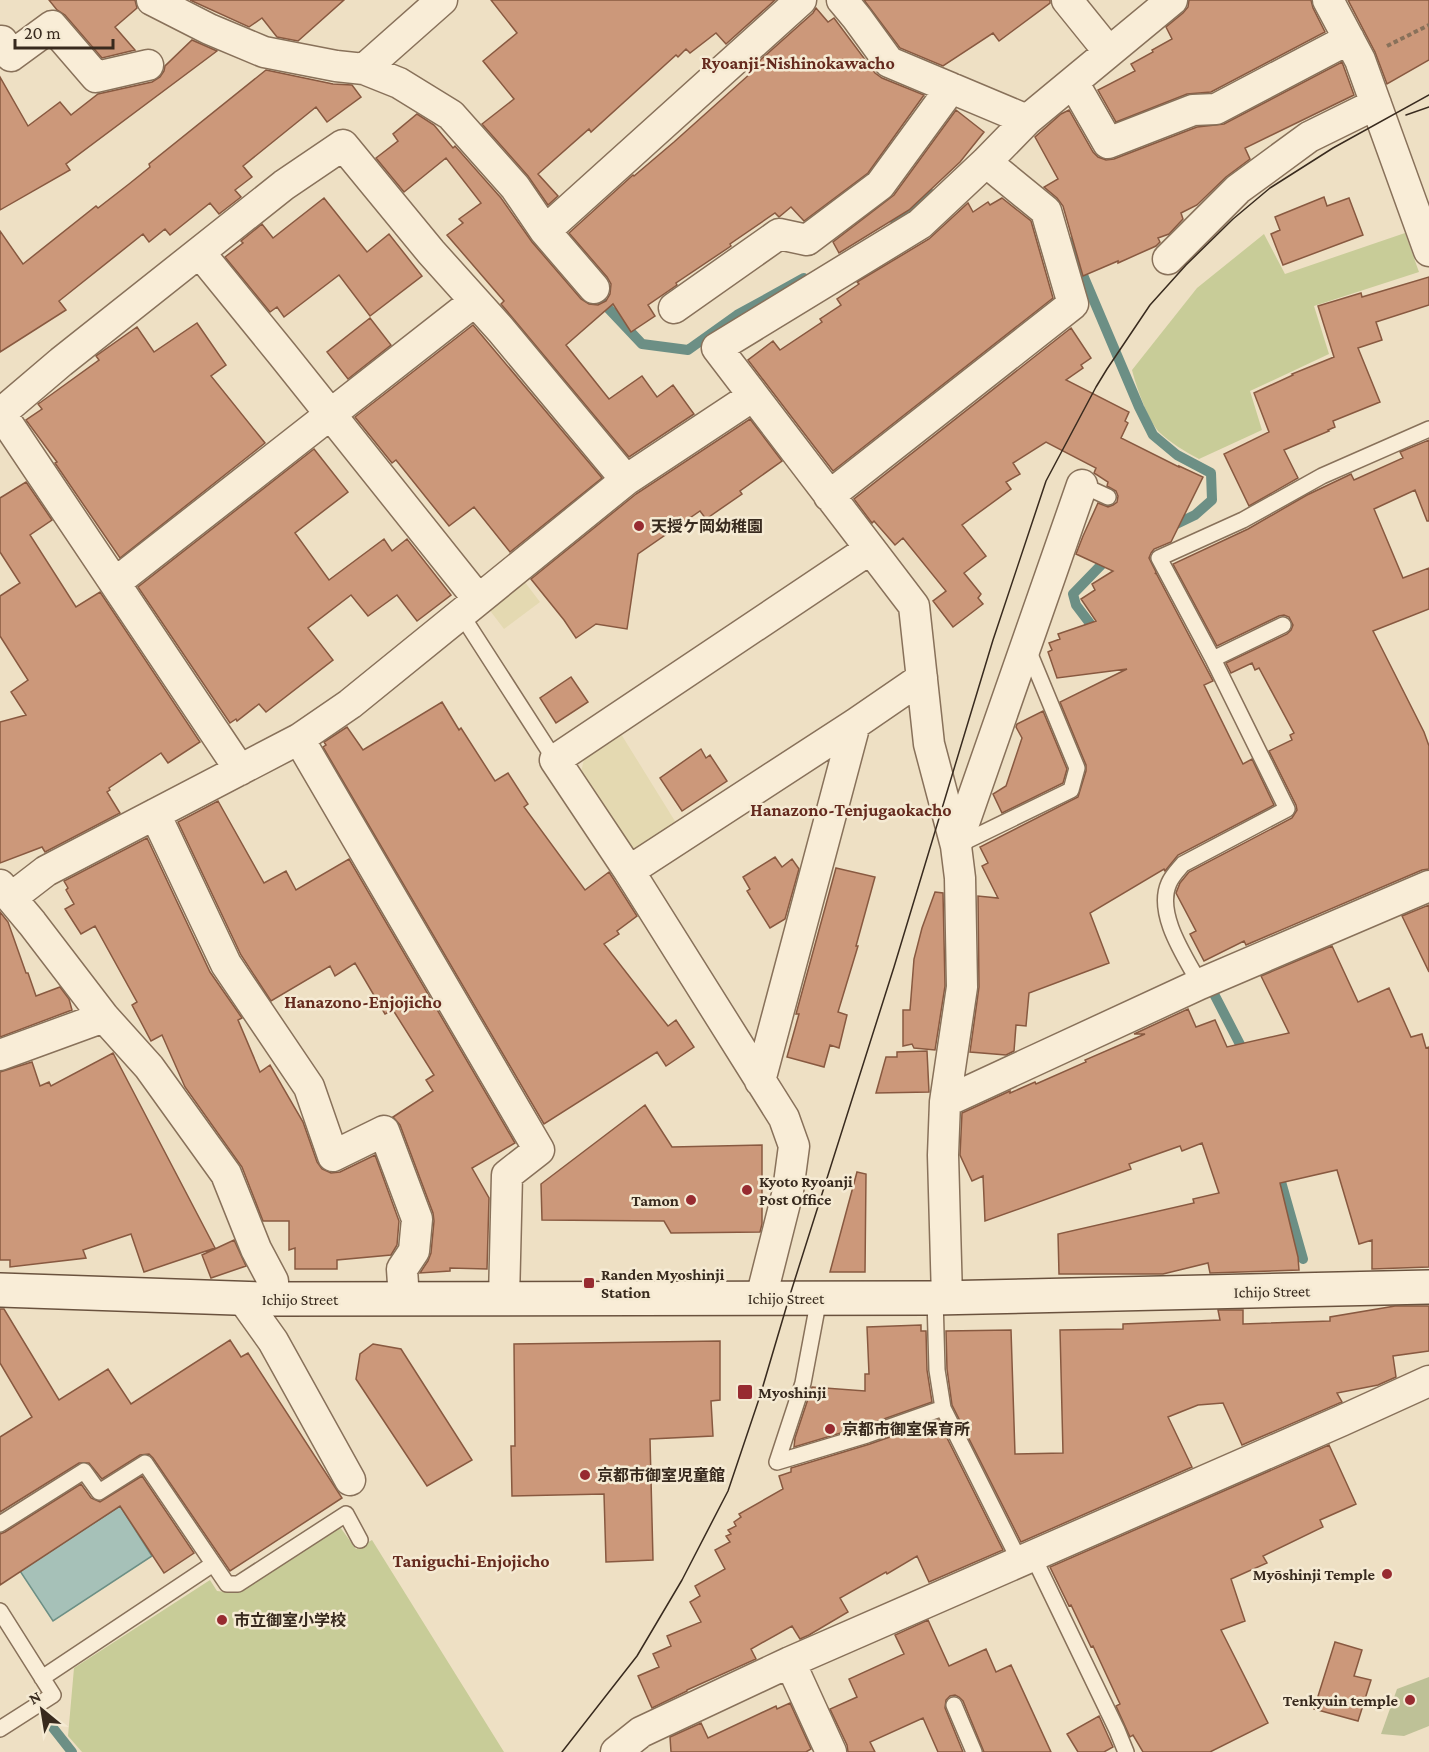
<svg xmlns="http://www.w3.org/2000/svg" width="1429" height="1752" font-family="'Crimson Pro','Noto Sans JP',serif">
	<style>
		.farmland { fill: #e4d9b1 }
		.green { fill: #c8cc98 }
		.cemetery { fill: #bec197 }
		.water { fill: #a6c1b8; stroke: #6c8f85; stroke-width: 1.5 }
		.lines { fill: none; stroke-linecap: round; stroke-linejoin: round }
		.stream { stroke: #6c8f85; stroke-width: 10 }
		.building { fill: #cc987a; stroke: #885940; stroke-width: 1.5 }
		.service-casing { stroke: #88715a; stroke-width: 18 }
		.minor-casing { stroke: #88715a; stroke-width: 33 }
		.secondary-casing { stroke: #6a523e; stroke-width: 36 }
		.path { stroke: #88715a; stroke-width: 4; stroke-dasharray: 4.5 3; stroke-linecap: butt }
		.service { stroke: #f9edd7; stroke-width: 15 }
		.minor { stroke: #f9edd7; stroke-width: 30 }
		.secondary { stroke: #f9edd7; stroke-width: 33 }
		.tram { stroke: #382a1e; stroke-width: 1.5 }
		.poi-dot { fill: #972b30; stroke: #f5ead3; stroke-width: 2 }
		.labels { text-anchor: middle; stroke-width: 5; stroke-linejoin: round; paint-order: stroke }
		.poi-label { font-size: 16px; font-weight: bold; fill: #382a1e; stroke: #f5ead3; text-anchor: start }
		.street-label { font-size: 16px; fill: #382a1e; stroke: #f5ead3 }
		.neighbourhood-label { font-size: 18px; font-weight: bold; fill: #652a1e; stroke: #f5ead3 }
	</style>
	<rect width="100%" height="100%" fill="#eee0c4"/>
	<path class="farmland" d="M521 577 540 602 504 629 485 604Z
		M621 734 678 826 643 852 625 846 580 777 584 759Z"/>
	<path class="green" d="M1405 233 1419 272 1314 306 1329 354 1250 391 1262 430 1199 459C1184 451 1171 443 1159 432 1148 420 1136 386 1132 370L1197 288 1264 234 1285 274Z
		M340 1527 356 1549 372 1540 504 1752H82L68 1736 74 1668 210 1580 217 1591 235 1593Z"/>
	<path class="cemetery" d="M1429 1677V1726L1404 1736 1381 1734 1397 1689Z"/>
	<path class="water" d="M120 1506 152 1556 53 1621 20 1571Z"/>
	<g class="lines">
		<path class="stream" d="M895 224 931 194
			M1069 242 1139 407 1153 435 1177 455 1211 473 1212 500 1195 515 1168 528
			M591 290 642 344 688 350 737 315 804 278
			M1098 634 1076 605 1073 594 1104 562 1112 558
			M1213 992 1246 1056
			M1278 1171 1303 1259
			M46 1719 72 1752"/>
	</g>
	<path class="building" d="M49 0H135L137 8 115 27 135 50 102 58 65 15 57 10Z
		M190 0H344L298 41 277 37 262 18 249 27Z
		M491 0H775L726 44 716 33 690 53 686 49 678 57 676 55 591 132 589 129 538 174 558 196 548 205 528 176 482 124 514 99 483 61 517 33Z
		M864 0H1050V3L999 41 993 33 943 66 900 48Z
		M1189 0H1311L1313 8 1325 32 1211 92 1187 94 1116 122 1098 90 1135 71 1131 64 1153 52 1152 50 1172 39 1166 27 1183 13 1188 7Z
		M1348 0H1429V60L1387 84 1375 52Z
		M816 8 828 22 834 18 875 73 882 78 924 95 868 173 804 221 791 207 779 217 775 213 730 244 731 246 676 283 677 285 648 305 655 316 631 332 613 304 566 345 609 399 642 376 657 397 673 385 694 414 629 457 501 304 504 301 447 235 463 223 459 219 481 203 446 158 404 192 376 158 398 141 393 134 417 114 434 125 453 148 455 146 501 198 532 242 581 299 589 304 598 305 606 301 610 294 611 284 607 277 569 233 633 175 634 176 674 142 751 73 749 70 813 13Z
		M192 40 217 51 66 164 70 170 0 210V77L28 126 60 102 71 115 98 94 152 82 160 77 164 71 165 66Z
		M1342 62 1354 95 1245 148 1250 159 1226 177 1197 205 1181 213 1183 219 1169 234 1158 238 1160 242 1156 246 1118 263V261L1083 276 1063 206 1057 198 1044 187 1058 179 1035 137 1061 114 1069 110 1093 152 1098 157 1106 160 1114 159 1197 127 1224 124Z
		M266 70 333 84 352 85 361 97 327 122 316 107 243 166 252 177 235 190 241 197 219 214 210 203 170 235 165 229 149 242 143 234 59 301 66 310 0 352V231L23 264 96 206 98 208 129 184 150 167 149 164Z
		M956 110 984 132 960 162 909 210 839 253 833 242 894 195Z
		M1324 197 1327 206 1349 198 1363 235 1283 265 1271 234 1280 230 1275 217Z
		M324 198 367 252 389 234 422 276 370 316 339 275 284 317 277 307 270 312 225 257 243 243 241 241 262 224 273 238Z
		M1002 198 1031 221 1053 298 833 471 748 360 773 341 780 350 822 322 820 319 841 305 837 299 859 284 857 282 929 239 968 203 973 212 988 202 990 205Z
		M1429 277V305L1376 322 1382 340 1358 348 1380 402 1333 421 1335 427 1328 430 1329 431 1284 450 1298 478 1249 506 1224 454 1269 432 1254 393 1293 375 1292 374 1334 357 1318 306 1361 293 1362 297Z
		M370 318 391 345 348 379 327 352Z
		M197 323 226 365 211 376 265 443 120 558 55 463 57 462 26 420 42 409 38 404 41 402 99 360 96 356 137 327 154 352Z
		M473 325 602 478 510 552 474 507 449 526 396 460 392 463 355 417Z
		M1071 328 1091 358 1081 365 1083 368 1066 380 1129 412 1125 421 1128 423 1121 438 1179 467V466L1203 477 1171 542 1154 549 1151 553 1149 558 1156 572 1155 574 1156 573 1213 681 1204 685 1243 764 1252 759 1274 805 1178 855 1165 871 1164 869 1090 913 1109 963 1029 993 1026 1026 1016 1025 1014 1051 1006 1055 970 1052 979 987 978 896 998 898 982 866 988 863 980 847 1078 797 1086 771V765L1060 702 1127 669 1057 678 1048 652 1052 650 1049 643 1060 639 1058 634 1096 621 1081 599 1095 590 1092 584 1113 571 1076 554 1083 536 1098 503 1108 507 1113 505 1117 502 1118 496 1116 491 1107 486 1108 482 1094 473 1096 468 1046 442 1013 463 1020 474 1006 482 1011 489 962 525 986 556 964 573 981 594 978 598 983 604 953 627 933 601 946 591 903 538 895 545 874 521 872 523 854 499Z
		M750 419 782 461 740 491 742 494 706 519 700 511 638 554 627 629 596 624 576 638 564 620 531 579 636 494Z
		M1429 440V521H1427L1415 490 1374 509 1403 578 1429 568V609L1373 631 1424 732 1429 746V869L1422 870 1246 945 1244 941 1204 961 1190 934 1196 931 1176 893 1180 883 1189 872 1292 818 1297 810 1296 805 1269 751 1292 740 1290 735 1294 733 1259 668 1255 670 1252 663 1231 673 1226 663 1287 634 1291 630 1293 625 1289 617 1284 615 1279 616 1217 646 1173 564 1248 529 1307 495 1347 476 1351 474 1354 480 1403 458 1400 452Z
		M314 449 348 492 295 533 329 580 384 539 392 551 407 539 451 595 417 621 397 595 368 616 351 595 308 628 333 660 266 712 259 704 237 721 236 719 230 723 138 587Z
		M26 482 52 520 30 535 76 607 100 592 200 742 168 763 161 753 109 788 110 790 107 792 120 813 45 852 42 847 0 863V722L26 715 11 692 28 680 0 636V596L20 583 0 552V498Z
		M571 677 588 702 556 723 540 698Z
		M442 702 459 730 461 728 495 781 508 773 528 804 524 807 585 890 609 872 637 916 617 931 619 934 604 944 668 1026 676 1020 694 1047 666 1066 657 1052 544 1124 323 747 326 745 324 742 347 727 363 750Z
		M1043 711 1067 769 1063 783 1002 813 993 794 1006 786 1022 738 1016 727 1017 724Z
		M701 749 706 758 710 755 727 781 682 811 660 778Z
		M218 801 264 883 286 871 296 890 349 859 515 1143 472 1168 489 1198 487 1269 450 1268V1271L420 1273 428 1261 431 1253 434 1221 433 1213 400 1125 393 1117 433 1091 426 1080 434 1075 393 1010 385 1014 355 963 335 976 330 966 271 1001 241 955 178 822Z
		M147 838 210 972 242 1018 238 1020 260 1072 270 1065 303 1122 317 1162 322 1169 331 1173 340 1172 375 1155 399 1221 397 1245 391 1255 337 1260V1269H295V1248L289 1250V1221H263L242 1167 185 1087 162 1035 151 1041 132 1005 137 1002 95 926 81 934 65 909 74 904 66 890 68 888 64 881Z
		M775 857 782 867 792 859 799 869 785 919 770 928 747 891 750 889 743 877Z
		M836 868 875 877 856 946H858L838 1012 847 1015 839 1048 830 1045 824 1067 787 1057 799 1014H796Z
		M935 892 943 893 945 986 935 1050 914 1048 912 1044 903 1046V1010H910L914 959 922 928Z
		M1429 905V972L1402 916Z
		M0 912 8 922 26 973H28L36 996 60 987 69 999 72 1010 0 1037Z
		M1332 946 1358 1002 1389 988 1411 1037 1422 1034 1426 1048 1429 1047V1267L1372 1269V1240L1359 1244 1337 1170 1280 1183 1298 1257 1299 1270 1210 1273 1208 1263 1163 1274H1059L1058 1234 1194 1203 1193 1199 1219 1193 1202 1143 1182 1151 1180 1146 1129 1164 1131 1169 985 1221 983 1176 972 1181 960 1155 962 1113 1010 1091V1093L1035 1082 1036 1084 1086 1062 1085 1060 1145 1034H1134L1188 1009 1196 1027 1215 1020 1227 1047 1289 1033 1261 976Z
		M927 1051 929 1092 876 1093 886 1057H897V1052Z
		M113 1053 215 1248 144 1272 131 1234 83 1250 86 1258 10 1267V1260H0V1072L32 1062 40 1086 49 1082 51 1086Z
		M645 1105 672 1147 762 1145V1224L760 1232 671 1233 664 1221 542 1220 541 1184Z
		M857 1172 866 1174 865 1272H830Z
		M234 1240 246 1266 211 1278 202 1255Z
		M1395 1306H1429V1351L1393 1356 1396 1377 1378 1385 1337 1393 1342 1402 1242 1445 1223 1403 1198 1405 1168 1417 1192 1467 1021 1542 952 1405 947 1369 946 1331 1011 1330 1015 1454 1063 1453 1060 1330 1123 1329V1324L1220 1320 1218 1310H1243V1324L1330 1321V1317Z
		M0 1309H4L59 1400 108 1369 131 1404 230 1340 241 1357 248 1353 342 1498 230 1571 153 1458 149 1454 140 1455 102 1479 89 1463H79L0 1512V1437L32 1417 0 1363Z
		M921 1325V1331H926L927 1370 932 1402 864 1426 794 1447 795 1438 812 1387 865 1391V1374H869L867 1327Z
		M720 1341V1400L711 1401 713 1436 650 1439 653 1560 606 1562 604 1494 512 1496 511 1446H515L514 1344Z
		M373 1344 401 1349 472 1460 427 1486 356 1379 360 1354Z
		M938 1420 1003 1550 929 1582 917 1556 887 1574 886 1572 840 1598 848 1612 809 1635 800 1639 792 1626 751 1649 756 1659 687 1690V1691L652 1708 638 1676 659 1667 653 1654 671 1646 667 1636 701 1622 690 1602 700 1596 695 1586 725 1569 715 1550 730 1542 726 1536 731 1534 728 1530 736 1526 734 1522 741 1517 739 1514 783 1489 779 1476 791 1472V1468L870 1444Z
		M1329 1445 1356 1504 1320 1520 1323 1527 1263 1556 1267 1563 1231 1579 1245 1621 1221 1630 1268 1723 1210 1752H1143L1133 1735 1130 1737 1116 1706 1120 1704 1093 1646 1091 1647 1071 1605 1069 1606 1050 1567Z
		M142 1476 194 1553 164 1573 120 1506 0 1585V1534L5 1532 81 1484 91 1498 100 1502Z
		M928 1620 949 1666 986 1649 996 1672 1011 1665 1051 1752H984L963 1701 959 1697 955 1695 950 1696 946 1700 945 1708 963 1752H938L923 1718 870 1742 875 1752H848L847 1745 830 1709 857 1697 849 1679 904 1654 895 1635Z
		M1335 1642 1362 1650 1354 1676 1371 1680 1358 1721 1314 1709Z
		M790 1703 811 1749 806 1752H671L670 1737 701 1723 708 1738 776 1706 777 1709Z
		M1099 1716 1113 1747 1104 1752H1078L1067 1734Z"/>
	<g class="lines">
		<g class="service-casing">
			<path id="service" d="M1082 485 1108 497
				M461 614 555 760
				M1213 659 1283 625
				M956 846 1071 790 1077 768 1027 647
				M1200 984C1186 958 1155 914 1169 883 1172 876 1178 870 1183 864L1287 809 1213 659 1159 558 1243 520 1322 476 1429 429
				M819 1298 803 1383 777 1462 867 1435 943 1408
				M935 1298 937 1370 943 1408 1020 1562
				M0 1524 84 1471 99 1492 145 1463 227 1584H238L346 1514 360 1540
				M1033 1556 1117 1730 1126 1752
				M0 1611 53 1695 0 1729
				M42 1678 213 1564
				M954 1705 974 1752"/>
		</g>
		<g class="minor-casing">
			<path id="minor" d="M152 0 209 29 264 52 336 66 364 69 399 83 451 115 515 187 545 231 594 288
				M842 0 857 18 889 62 1027 120
				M1067 0 1109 52
				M1328 0 1360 60 1429 251
				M2 41 11 56 52 26 96 77 148 65
				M364 69 442 0
				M1073 82 1108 143 1193 110 1216 109 1349 39
				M545 231 801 0
				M200 253 283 355 478 599
				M1168 259 1238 189 1309 137 1376 104
				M674 308 779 234 807 240 880 185 951 88
				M0 412 240 770
				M1 413 61 362 284 185 343 145 431 252 501 330 626 480
				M829 496 1073 304 1046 211 986 162
				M115 583 475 301
				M299 739 539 1150 507 1175 504 1299
				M155 814 226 964 309 1087 333 1156 384 1131 417 1219 414 1251 402 1269 404 1299
				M956 846 1082 485
				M629 871 855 724 922 678
				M0 885 32 923 104 1017 149 1067 226 1174 256 1249 273 1281V1299
				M11 898 46 871 299 739 350 704 626 480 753 396
				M0 1055 104 1017
				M760 1081 855 724
				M945 1102 1200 984 1429 886
				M761 1298 788 1191 794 1146 784 1118 629 871 555 760 870 549
				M947 1298 943 1155 945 1102 962 987 960 878 956 846 929 744 914 606 717 348 920 224 986 162 1027 120 1172 0
				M243 1299 273 1341 350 1480
				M790 1662 831 1752
				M616 1752 641 1732 790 1662 1341 1421 1429 1381"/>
		</g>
		<g class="secondary-casing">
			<path id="secondary" d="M0 1290 264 1299 935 1298 1429 1287"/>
		</g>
		<path class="path" d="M1387 46 1429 25"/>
		<use href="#service" class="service"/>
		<use href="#minor" class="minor"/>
		<use href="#secondary" class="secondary"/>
		<path class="tram" d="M1406 115 1429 107
			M562 1752 637 1656 682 1580 728 1491 760 1396 789 1298 894 967 993 640 1046 481 1096 387 1107 369 1150 305 1186 265 1233 219 1270 188 1333 148 1429 95"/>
	</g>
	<g class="poi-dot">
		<circle cx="639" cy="526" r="6"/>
		<circle cx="747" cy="1190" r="6"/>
		<circle cx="691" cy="1200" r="6"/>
		<rect x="583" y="1277" width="12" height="12" rx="3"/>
		<rect x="737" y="1384" width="16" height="16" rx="3"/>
		<circle cx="830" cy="1429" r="6"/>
		<circle cx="585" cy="1475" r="6"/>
		<circle cx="1387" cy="1574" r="6"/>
		<circle cx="222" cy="1620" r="6"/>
		<circle cx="1410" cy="1700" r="6"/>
	</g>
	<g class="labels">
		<g class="poi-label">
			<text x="651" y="532">天授ケ岡幼稚園</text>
			<text x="759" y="1187">Kyoto Ryoanji<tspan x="759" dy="18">Post Office</tspan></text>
			<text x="679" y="1206" text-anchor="end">Tamon</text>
			<text x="601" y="1280">Randen Myoshinji<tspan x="601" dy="18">Station</tspan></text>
			<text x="758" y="1398">Myoshinji</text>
			<text x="842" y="1435">京都市御室保育所</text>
			<text x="597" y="1481">京都市御室児童館</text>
			<text x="1375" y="1580" text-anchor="end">Myōshinji Temple</text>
			<text x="234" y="1626">市立御室小学校</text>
			<text x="1398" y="1706" text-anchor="end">Tenkyuin temple</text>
		</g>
		<g class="street-label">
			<text transform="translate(1272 1291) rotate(-1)" y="6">Ichijo Street</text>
			<text x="786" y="1304">Ichijo Street</text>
			<text x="300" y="1305">Ichijo Street</text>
		</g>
		<g class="neighbourhood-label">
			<text x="798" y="69">Ryoanji-Nishinokawacho</text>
			<text x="851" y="816">Hanazono-Tenjugaokacho</text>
			<text x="363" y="1008">Hanazono-Enjojicho</text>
			<text x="471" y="1567">Taniguchi-Enjojicho</text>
		</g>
	</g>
	<g transform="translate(42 1710) rotate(330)" stroke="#f5ead3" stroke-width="4.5" paint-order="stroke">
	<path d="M0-4.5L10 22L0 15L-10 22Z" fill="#382a1e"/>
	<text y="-9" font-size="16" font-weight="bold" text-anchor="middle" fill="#382a1e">N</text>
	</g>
	<path d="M15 39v9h98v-9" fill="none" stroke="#382a1e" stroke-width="3"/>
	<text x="24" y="39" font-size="18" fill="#382a1e" stroke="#f5ead3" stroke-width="4.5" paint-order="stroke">20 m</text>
</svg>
